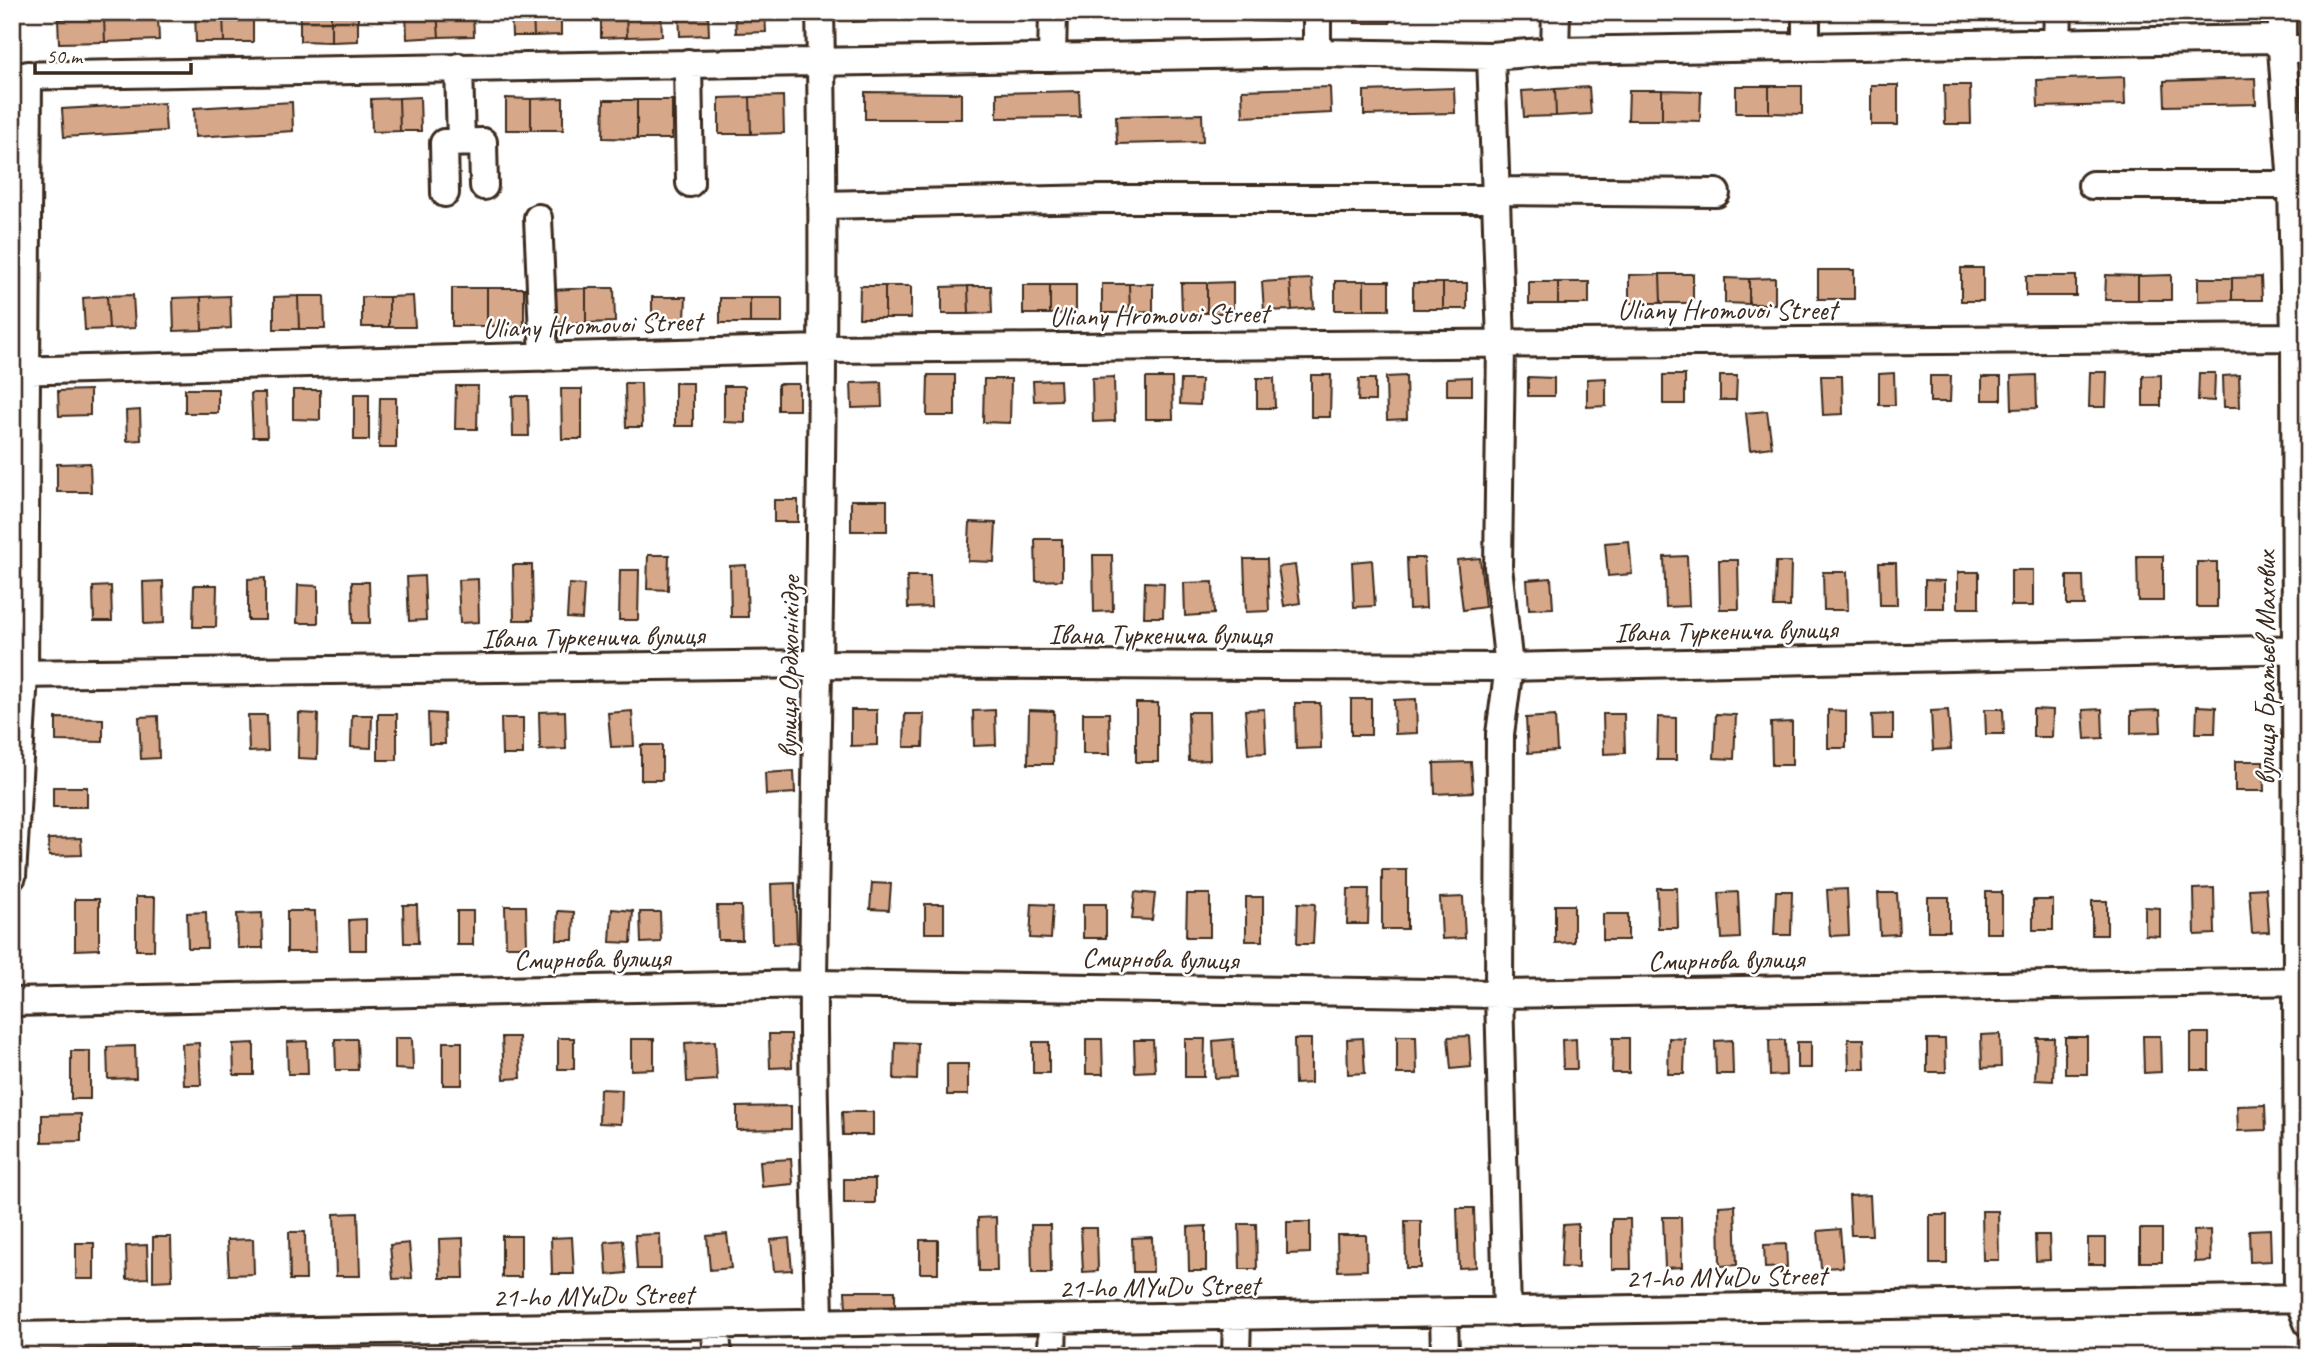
<svg xmlns="http://www.w3.org/2000/svg" width="2320" height="1368" font-family="Caveat,sans-serif">
	<style>
		.building { fill: #d7a789; stroke: #3b2a1e; stroke-width: 2 }
		.lines { fill: none; stroke-linecap: round; stroke-linejoin: round }
		.minor-casing { stroke: #3b2a1e; stroke-width: 32 }
		.minor { stroke: #fff; stroke-width: 26 }
		.labels { text-anchor: middle; stroke-width: 5; stroke-linejoin: round; paint-order: stroke }
		.street-label { font-size: 28px; fill: #3b2a1e; stroke: #fff }
	</style>
	<rect width="100%" height="100%" fill="#fff"/>
	<filter id="ink" filterUnits="userSpaceOnUse"><feTurbulence type="fractalNoise" baseFrequency=".0143" numOctaves="2"/><feDisplacementMap in="SourceGraphic" scale="14" xChannelSelector="R" yChannelSelector="G"/><feConvolveMatrix kernelMatrix="1 2 1 2 8 2 1 2 1" color-interpolation-filters="sRGB"/></filter>
	<g filter="url(#ink)">
		<path class="building" d="M195 12H223L224 42H196Z
			M223 12H253V42H224Z
			M300 12H331V42L300 41Z
			M331 12H358V41L331 42Z
			M406 12H437L439 37 407 39Z
			M437 12H473L474 36 439 37Z
			M511 12H533L534 36H512Z
			M533 12H561V35L534 36Z
			M601 12H626L627 37 601 38Z
			M626 12H661L662 36 627 37Z
			M679 12H708L709 35 680 36Z
			M735 12H765L766 32 736 33Z
			M853 12H878V21L853 22Z
			M1252 12H1287V22L1252 21Z
			M1355 12H1390V23H1355Z
			M1954 12H1984V16L1955 17Z
			M158 16 159 40 105 42 104 18Z
			M104 18 105 42 59 43 58 19Z
			M2124 77 2125 105 2038 107 2037 80Z
			M2255 78 2256 104 2165 106 2164 81Z
			M1871 85H1898V125H1871Z
			M1944 85H1970L1971 124H1945Z
			M1736 86H1769V113H1736Z
			M1769 86H1802V114L1769 113Z
			M1330 87 1331 113 1243 117 1242 90Z
			M1589 87 1591 114 1556 116 1555 89Z
			M1454 88 1455 113 1364 115V91Z
			M1555 89 1556 116 1524 117 1522 91Z
			M1629 90H1662V120H1628Z
			M1662 90 1701 91 1700 121 1662 120Z
			M1079 91 1080 117 997 118V93Z
			M865 92 961 93V119H865Z
			M783 96 784 133 751 134 750 97Z
			M420 97 421 131H400L399 98Z
			M750 97 751 134H719V98Z
			M399 98 400 131 372 132 371 99Z
			M506 98 531 99V130H506Z
			M563 98V130H531V99Z
			M604 100H637V139L603 138Z
			M637 100H672V139H637Z
			M292 102 293 131 195 137 194 108Z
			M164 103 166 131 64 137 62 109Z
			M1202 114 1203 142 1117 144 1116 116Z
			M1961 268H1983V301H1961Z
			M1818 270H1854V299H1818Z
			M1660 274 1661 303H1629V275Z
			M1660 274H1693V303H1661Z
			M2106 275 2138 276V300H2105Z
			M2171 275V300H2138V276Z
			M2026 276H2076V296H2026Z
			M2261 277 2262 300H2232V278Z
			M1725 278 1749 279V304L1725 303Z
			M1775 278V304H1749V279Z
			M2198 278H2232V300L2198 301Z
			M1312 279 1314 308 1292 310 1290 280Z
			M1290 280 1292 310 1264 311 1262 282Z
			M1335 281H1364V310H1335Z
			M1364 281H1389V310H1364Z
			M1233 282V313H1207V283Z
			M1529 282H1558V304H1529Z
			M1558 282H1589V304H1558Z
			M1181 283H1207V313H1182Z
			M1413 283H1443V309H1413Z
			M1443 283H1467V309H1443Z
			M1102 284H1129L1130 313H1102Z
			M1129 284H1153V312L1130 313Z
			M1023 285H1050V314H1023Z
			M1050 285H1076V313L1050 314Z
			M860 286H885V318H859Z
			M885 286H911V318H885Z
			M968 286H991L992 313 969 314Z
			M968 286 969 314H942V287Z
			M452 288H487V326H452Z
			M487 288H524V326H487Z
			M586 288H614L615 322 586 323Z
			M586 288V323L553 322V290Z
			M133 295 135 328 109 329 107 296Z
			M107 296 109 329 85 330 83 298Z
			M230 296 231 328 202 330 201 297Z
			M298 296H324L325 329H299Z
			M298 296 299 329H274V297Z
			M413 296 415 327H389V297Z
			M201 297 202 330 174 331 173 298Z
			M362 297H389V327H362Z
			M652 297H686L685 319H652Z
			M720 298H750V323H720Z
			M750 298H782V323H750Z
			M2090 372H2107L2106 407H2089Z
			M1894 373 1895 405H1879V374Z
			M2199 373H2215L2214 401 2198 400Z
			M928 375H955V416H927Z
			M1311 375H1331L1330 417H1311Z
			M1663 375H1685V404H1663Z
			M2036 375 2037 408 2012 409 2011 376Z
			M2161 375V406H2143V376Z
			M2239 375 2240 407H2224L2223 376Z
			M1406 376 1407 419 1387 420 1386 377Z
			M1720 376H1737L1736 400H1720Z
			M1821 376H1842L1843 414 1823 415Z
			M1930 376H1951L1950 402H1930Z
			M1114 377 1115 421 1093 422 1092 378Z
			M1472 377V395H1447V378Z
			M1528 377 1554 378V396H1528Z
			M1982 377H2001V400H1982Z
			M1146 378H1172L1173 419H1146Z
			M1257 378H1274L1275 408H1257Z
			M1606 378V406L1587 407V379Z
			M984 379H1011L1010 423 983 422Z
			M1359 379H1375V401H1358Z
			M1060 380 1061 400 1034 401 1033 381Z
			M1181 380H1201L1200 405 1180 404Z
			M881 382 882 407 852 408 851 383Z
			M625 383H641L642 427H626Z
			M675 383H693V426H675Z
			M778 384H799V410H778Z
			M456 386H478L477 429H455Z
			M724 386H745V423L724 422Z
			M185 389H218V413H185Z
			M561 389H582V439H562Z
			M90 390V415L59 416 58 391Z
			M293 390H320V420L293 419Z
			M251 393H265L267 437H253Z
			M354 394H369V440H354Z
			M512 396H528L529 436H513Z
			M380 398H396V448H379Z
			M140 410 141 440 127 441 126 411Z
			M1767 411 1772 447 1750 450 1746 413Z
			M90 463 91 492H57V464Z
			M774 500H798V522H774Z
			M851 500H887V531H851Z
			M970 522 996 523 994 562 968 561Z
			M1035 539H1062V580L1036 581Z
			M1629 541 1632 574 1608 576 1605 543Z
			M648 555H669L668 590 647 589Z
			M1093 555H1112L1113 611 1094 612Z
			M1687 556 1689 606 1666 607 1664 557Z
			M2137 556H2163V601H2138Z
			M1407 558H1424L1426 608 1409 609Z
			M1480 558 1485 607 1463 610 1457 560Z
			M1244 559H1267L1269 611 1246 612Z
			M1372 560 1375 606 1354 607 1352 562Z
			M1719 560H1738L1739 609H1720Z
			M1776 562H1791L1790 607H1774Z
			M2197 562H2217V607H2197Z
			M1879 563H1896L1897 605H1880Z
			M513 565H532L533 620H514Z
			M746 565 748 617H731L730 566Z
			M1295 565 1300 603 1284 606 1278 567Z
			M620 570H639L638 620H619Z
			M2011 570H2033V606H2011Z
			M1823 572H1847L1848 610H1824Z
			M1958 572H1979V608H1958Z
			M424 576 426 620 409 621 407 577Z
			M907 576H930L931 607 908 608Z
			M2067 576H2083L2084 605H2067Z
			M265 578V620H248V579Z
			M1551 578 1553 608 1529 609 1527 580Z
			M478 579 479 622 460 623 458 580Z
			M1925 580 1944 581V608H1925Z
			M163 581 164 623 144 624 143 582Z
			M352 582H369L370 623H353Z
			M1145 582 1164 583 1163 617H1144Z
			M1213 582 1214 614 1185 616 1184 583Z
			M569 584 584 585 582 619 567 618Z
			M194 585H217L216 627H193Z
			M298 585 318 586V623H297Z
			M111 586 112 621H94L93 587Z
			M1351 699H1371V735H1351Z
			M1416 699 1417 733 1395 734 1394 700Z
			M1136 703H1158V762H1136Z
			M1295 703H1320L1321 748 1296 749Z
			M2197 706 2216 707 2215 733H2196Z
			M1264 709 1266 753 1248 754 1245 710Z
			M1985 709H2003L2004 734H1986Z
			M2033 709 2053 710 2052 737H2033Z
			M2102 709 2103 738 2085 739 2083 710Z
			M851 710H877V745L851 746Z
			M995 710 996 745 974 746 973 711Z
			M1029 710 1054 711 1053 764H1028Z
			M1828 710 1846 711V748H1828Z
			M1948 710 1951 749 1933 750 1931 711Z
			M2160 710 2161 732 2131 733V711Z
			M565 711 566 749 540 750 539 712Z
			M632 711 634 746 611 747 608 713Z
			M1188 712H1209L1210 760 1189 761Z
			M299 713 318 714 317 759 298 758Z
			M428 713 444 714 445 744H429Z
			M1083 713H1109L1110 754H1083Z
			M378 714H397V760H378Z
			M905 714H924L923 747H904Z
			M1603 714H1624L1625 753 1604 754Z
			M1716 714 1736 715 1734 759 1714 758Z
			M1893 714V739H1873L1872 715Z
			M248 715H267L268 751 249 752Z
			M352 715H372L371 748 351 747Z
			M158 716 159 758 141 759 139 717Z
			M1555 716 1557 751 1528 753 1526 718Z
			M1658 717 1676 718V760H1657Z
			M56 718 103 719V742L56 741Z
			M501 718H523V755H502Z
			M1792 722V765H1772L1771 723Z
			M641 745H662V780H641Z
			M2235 761H2263L2264 791H2235Z
			M1471 762 1473 792 1435 794 1434 763Z
			M794 771 795 793 766 795 765 773Z
			M53 787H87V807H53Z
			M81 838 82 855 49 856 48 839Z
			M1382 870H1407V929H1382Z
			M795 883 797 943 773 944 771 884Z
			M872 883 891 884 889 910 870 909Z
			M1657 888H1677L1678 928H1658Z
			M2214 888 2215 934 2195 935 2194 889Z
			M2266 888 2269 932 2252 933 2249 889Z
			M1348 889H1369L1368 924H1347Z
			M1847 889 1849 935 1830 936 1827 890Z
			M1776 891H1792L1791 935H1774Z
			M1135 892 1155 894 1152 920 1132 919Z
			M1738 892 1740 938 1722 939 1719 893Z
			M1986 892H2002V933H1986Z
			M1878 893H1897L1899 934 1880 935Z
			M1187 894H1210V937H1186Z
			M136 897H155L154 950H136Z
			M1246 897H1263V941H1246Z
			M1463 897 1465 938 1442 939 1440 898Z
			M1928 897H1949V931H1928Z
			M75 899H99V949L75 950Z
			M2033 900H2053V930H2033Z
			M2092 901H2107V935H2092Z
			M1298 903 1315 904 1313 944H1297Z
			M925 904H944V933H925Z
			M1032 904 1053 905 1051 939 1030 938Z
			M1083 904H1106V938H1083Z
			M403 905H417L418 943H404Z
			M1555 905H1574V942L1555 943Z
			M505 906H526L527 946H506Z
			M717 906H741L742 940H718Z
			M2145 907 2160 908V936L2145 935Z
			M612 909 633 911 631 943 610 942Z
			M287 911H315L316 952H287Z
			M457 911H473V945H457Z
			M558 911 574 912 573 940H557Z
			M206 912 207 948H188L187 913Z
			M640 912H660L661 942 641 943Z
			M262 913 263 948H238L237 914Z
			M1603 914H1628V940H1603Z
			M366 919V950H350L349 920Z
			M2191 1033H2209V1070H2191Z
			M769 1034H791L792 1067 770 1068Z
			M2000 1034 2001 1067 1982 1068 1981 1035Z
			M1397 1036H1416L1417 1074H1397Z
			M1469 1036 1471 1067 1451 1069 1448 1037Z
			M2143 1036H2160L2161 1072 2144 1073Z
			M502 1037H519L521 1078 504 1079Z
			M2065 1037H2087V1074H2065Z
			M395 1038H412L413 1070 395 1069Z
			M558 1038H574V1069H558Z
			M1363 1038 1365 1073 1348 1074 1347 1039Z
			M1613 1038H1629V1073H1612Z
			M1669 1038 1685 1039 1684 1074H1668Z
			M2037 1038H2054L2053 1081 2035 1080Z
			M335 1039H357L358 1070H336Z
			M631 1039H654V1069L631 1070Z
			M1086 1039H1102L1103 1074H1086Z
			M1185 1039H1205L1204 1077H1185Z
			M1233 1039 1236 1077 1215 1078 1213 1041Z
			M1294 1039H1311V1083L1295 1084Z
			M1576 1039 1577 1069H1563L1562 1040Z
			M1848 1039H1864L1865 1069H1849Z
			M1927 1039H1945L1946 1072H1927Z
			M1134 1040H1153L1155 1071 1135 1072Z
			M1732 1040 1733 1074H1716L1715 1041Z
			M1769 1040H1785L1786 1075 1770 1076Z
			M307 1041 308 1074H288L287 1042Z
			M715 1041 717 1080 687 1082 685 1043Z
			M443 1042H462V1085H443Z
			M895 1042 918 1043 917 1080 894 1079Z
			M1033 1042H1049V1073H1033Z
			M1797 1042H1811V1068H1797Z
			M199 1043 201 1085H184L182 1044Z
			M254 1043V1075H234L233 1044Z
			M135 1046 136 1078 108 1079 107 1047Z
			M71 1051H90V1099H71Z
			M947 1064H968V1095H947Z
			M600 1089 622 1090 621 1124 599 1123Z
			M2265 1105 2266 1130 2238 1131 2237 1106Z
			M791 1106V1129L737 1130V1107Z
			M842 1112H873V1135H843Z
			M81 1114V1141L42 1142V1115Z
			M791 1159 793 1184 762 1187 760 1161Z
			M844 1179H875V1203H844Z
			M1870 1195 1872 1235H1851L1849 1196Z
			M1735 1205 1737 1265 1720 1266 1719 1206Z
			M1457 1208H1474L1476 1267 1459 1268Z
			M1982 1211H1998L1999 1260H1983Z
			M358 1213 360 1276H336L334 1214Z
			M1930 1215H1947V1264H1930Z
			M996 1217 997 1271H979L978 1218Z
			M1663 1217H1681L1682 1267 1665 1268Z
			M1612 1219H1630L1631 1269H1612Z
			M1405 1221H1421V1268H1406Z
			M1287 1222H1310V1253L1287 1254Z
			M1239 1224H1256L1257 1269H1240Z
			M1578 1224V1268L1561 1267 1563 1225Z
			M1031 1225H1050L1051 1273H1032Z
			M1206 1226V1271H1189L1188 1227Z
			M1081 1228H1097L1098 1271 1083 1272Z
			M1840 1229 1843 1267 1821 1268 1818 1231Z
			M2140 1229H2162V1262H2140Z
			M2270 1229 2271 1261 2250 1262 2249 1230Z
			M2210 1230 2211 1261 2195 1262 2194 1231Z
			M289 1232H305L306 1280H290Z
			M660 1234 661 1269H637L635 1235Z
			M727 1234 731 1268 710 1270 707 1236Z
			M1337 1235H1366L1367 1270 1338 1271Z
			M2035 1235H2049L2050 1260 2036 1261Z
			M502 1236H521V1277H502Z
			M153 1237H171L172 1280 153 1281Z
			M572 1237 574 1274H552L551 1238Z
			M1152 1237 1153 1272H1133L1132 1238Z
			M463 1238 464 1278H440L439 1239Z
			M789 1238 792 1270 774 1271 771 1240Z
			M2088 1238H2106V1264H2088Z
			M253 1239 254 1274 229 1275 227 1240Z
			M623 1240 626 1273 607 1275 605 1242Z
			M920 1240H938V1273H920Z
			M76 1243H94V1279H76Z
			M409 1243 412 1278 393 1279 390 1245Z
			M1786 1244 1787 1267 1765 1268 1764 1245Z
			M147 1245 148 1278 127 1279 126 1246Z
			M845 1291H895V1309H846Z"/>
		<g class="lines">
			<g class="minor-casing">
				<path id="minor" d="M1317 12V53
					M1806 12V46
					M2282 12V49L2292 184 2295 337 2298 1298 2308 1323
					M2057 41 2058 12
					M1555 51 1556 12
					M1491 56 1501 342 1498 567 1509 667 1500 734 1499 994 1507 1312
					M1052 58 1053 12
					M688 63 690 183
					M459 67 461 142
					M12 76 1317 53 1491 56 1555 51 2272 39 2282 49H2308
					M2092 185H2308
					M1495 191 1716 193
					M445 193 444 143 483 142 484 186
					M822 205 1101 199H1495
					M538 218 544 357
					M12 371 823 349 2308 337
					M12 674 820 664 1509 667 2308 649
					M12 876 24 675 28 75
					M12 1002 813 984 1499 994 2308 981
					M1444 1313 1445 1356
					M819 1323C817 1209 812 1095 813 981 817 658 827 335 820 12
					M715 1325 718 1356
					M12 1336 2308 1298
					M1052 1356 1053 1319
					M1236 1356 1237 1316"/>
			</g>
			<use href="#minor" class="minor"/>
		</g>
	</g>
	<g class="labels">
		<g class="street-label">
			<text x="1727" y="319">Uliany Hromovoi Street</text>
			<text transform="translate(1159 314) rotate(-1)" y="10">Uliany Hromovoi Street</text>
			<text transform="translate(592 324) rotate(-2)" y="10">Uliany Hromovoi Street</text>
			<text transform="translate(1726 630) rotate(-1)" y="10">Івана Туркенича вулиця</text>
			<text x="1160" y="644">Івана Туркенича вулиця</text>
			<text transform="translate(593 636) rotate(-1)" y="10">Івана Туркенича вулиця</text>
			<text transform="translate(788 667) rotate(-89)" y="10">вулиця Орджонікідзе</text>
			<text transform="translate(2265 668) rotate(-90)" y="10">вулиця Братьєв Махових</text>
			<text transform="translate(592 958) rotate(-1)" y="10">Смирнова вулиця</text>
			<text transform="translate(1160 958) rotate(1)" y="10">Смирнова вулиця</text>
			<text transform="translate(1726 959) rotate(-1)" y="10">Смирнова вулиця</text>
			<text transform="translate(1726 1276) rotate(-1)" y="10">21-ho MYuDu Street</text>
			<text transform="translate(1159 1286) rotate(-1)" y="10">21-ho MYuDu Street</text>
			<text transform="translate(593 1295) rotate(-1)" y="10">21-ho MYuDu Street</text>
		</g>
	</g>
	<rect width="2320" height="1368" fill="none" stroke="#fff" stroke-width="42"/>
	<rect x="21" y="21" width="2278" height="1326" fill="none" stroke="#3b2a1e" stroke-width="2.5" filter="url(#ink)"/>
	<path d="M35 63v10h156v-10" fill="none" stroke="#3b2a1e" stroke-width="3.5"/>
	<text x="46" y="63" font-size="21" fill="#3b2a1e" stroke="#ffffff" stroke-width="5" paint-order="stroke">50 m</text>
</svg>
